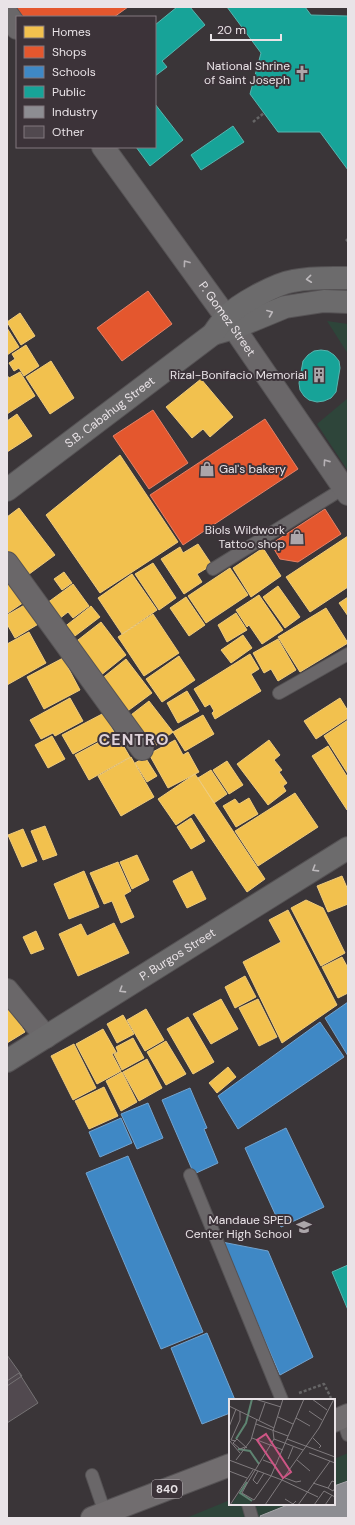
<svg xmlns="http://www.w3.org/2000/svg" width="355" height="1525" font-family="'DM Sans',sans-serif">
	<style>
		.green { fill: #2e453a }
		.homes { fill: #f2c14e; stroke: #efcb7c }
		.shops { fill: #e4572e; stroke: #e68166 }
		.schools { fill: #3f88c5; stroke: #72a3cf }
		.public { fill: #17a398; stroke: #56b6b0 }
		.industry { fill: #8d8d92; stroke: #a9a7ac }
		.building { fill: #51494f; stroke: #757274 }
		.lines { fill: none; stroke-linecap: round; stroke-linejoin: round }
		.lane-casing { stroke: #555254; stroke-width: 14 }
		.street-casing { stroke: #555254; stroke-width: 24 }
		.secondary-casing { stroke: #555254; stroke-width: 24 }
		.highway-casing { stroke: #555254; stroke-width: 24 }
		.path { stroke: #666566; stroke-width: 2.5; stroke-dasharray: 3 2; stroke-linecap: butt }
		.lane { stroke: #6a6769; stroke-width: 12 }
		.street { stroke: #6a6769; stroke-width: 22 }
		.secondary { stroke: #6c6b6c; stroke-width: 22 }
		.highway { stroke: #716d6f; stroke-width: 22 }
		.oneway { stroke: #b6b1b5 }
		.oneway2 { stroke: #bdb9bc }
		.labels { text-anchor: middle; stroke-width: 4; stroke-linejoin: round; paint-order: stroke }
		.shield { fill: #3c3339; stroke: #b5aeb3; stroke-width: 1 }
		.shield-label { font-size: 11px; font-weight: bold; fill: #e9e3e7 }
		.poi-label { font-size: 12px; fill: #e9e3e7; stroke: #3c3339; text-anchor: end }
		.street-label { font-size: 12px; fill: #e9e3e7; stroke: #3c3339 }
		.district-label { font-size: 16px; font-weight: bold; letter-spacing: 1px; fill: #ddd1d9; stroke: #3c3339 }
		.inset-river { fill: none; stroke: #5e8471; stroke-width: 2 }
		.inset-road { fill: none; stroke: #807b7e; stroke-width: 1 }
		.view { fill: #ce5585; fill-opacity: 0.15; stroke: #ce5585; stroke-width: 2 }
		.inset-edge { fill: none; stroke: #e9e3e7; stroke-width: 2 }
	</style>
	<rect width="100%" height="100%" fill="#3a3538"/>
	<path class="green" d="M327 321 348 324V354Z
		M348 398V471L317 424Z
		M348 1453V1518H186L230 1500V1504H334V1459Z"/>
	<path class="homes" d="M20 313 35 336 21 345 7 322Z
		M7 328 19 347 7 355Z
		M26 345 39 366 24 376 19 368 14 371 9 363 15 359 12 354Z
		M51 361 74 398 50 414 26 377Z
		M20 372 35 396 7 414V375L9 378Z
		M201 379 233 417 210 437 203 429 192 438 166 407Z
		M17 414 32 436 7 452V421Z
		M120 455 178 542 100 593 46 515Z
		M19 508 55 555 21 580 7 561V517Z
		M348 536V587L310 612 286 577Z
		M198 544 212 565 197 574 202 582 184 594 161 559 180 547 183 553Z
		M263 548 281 576 251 597 233 568Z
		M153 563 176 598 159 610 135 574Z
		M230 568 248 595 206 623 188 596Z
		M64 572 72 583 62 590 54 579Z
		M7 574 30 598 8 613 7 611Z
		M132 574 157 610 122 634 98 598Z
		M73 584 89 606 73 618 68 612 59 619 47 603Z
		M278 586 300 617 285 628 263 597Z
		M259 595 283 630 262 644 249 625 247 627 236 610Z
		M186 597 205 625 189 636 170 608Z
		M348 597V616L339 603Z
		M28 603 40 623 15 638 7 624V615Z
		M91 606 100 617 71 639 63 628Z
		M326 608 348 643 300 672 278 637Z
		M236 613 247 630 227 642 218 625Z
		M153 614 179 653 144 676 118 637Z
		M101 622 126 655 95 680 69 647Z
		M29 632 46 663 7 685V644Z
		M243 635 252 648 231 663 221 650Z
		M278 639 296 670 278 681 271 669 264 673 253 653Z
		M250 654 259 669 251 674 261 691 215 719 212 713 214 711 210 704 205 707 194 689Z
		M179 656 195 680 162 702 146 679Z
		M63 658 80 690 44 709 27 677Z
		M126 659 152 693 125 713 100 680Z
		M187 691 199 711 178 723 167 703Z
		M70 698 83 721 55 736 53 733 41 739 30 720Z
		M340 698 348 711V718L316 739 304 721Z
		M149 701 173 732 151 749 127 718Z
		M104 713 114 732 73 754 62 735Z
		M203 715 214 734 185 751 173 732Z
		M348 720V774L324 736Z
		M116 733 130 757 89 780 75 755Z
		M52 736 65 759 48 768 35 745Z
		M175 740 183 755 188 752 199 772 168 788 149 754Z
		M269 740 280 755 274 760 282 770 279 772 287 783 283 786 286 791 268 805 237 764Z
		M328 746 348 778V809L347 810 312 756Z
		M131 757 154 797 121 816 98 776Z
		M145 757 157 776 147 782 135 763Z
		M227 761 243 785 229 794 213 770Z
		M211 770 227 794 214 803 198 778Z
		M195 774 265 879 247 892 194 813 176 825 158 799Z
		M295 793 318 827 258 866 235 831Z
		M249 798 258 814 236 827 223 806 235 799 239 804Z
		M191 818 205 841 191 849 177 827Z
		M45 826 57 855 43 860 31 831Z
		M23 829 37 861 22 867 8 835Z
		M137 855 149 880 132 889 120 862Z
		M118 862 131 891 124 895 134 917 121 923 112 901 104 904 90 873Z
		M84 871 99 907 69 919 54 884Z
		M192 871 206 899 187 908 173 881Z
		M342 876 348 890V904L328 912 317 886Z
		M306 900 323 908 345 953 321 966 291 908Z
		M288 910 337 1005 282 1043 243 962 281 942 269 920Z
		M114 923 129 953 78 976 59 934 81 924 87 936Z
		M36 931 44 949 31 954 23 937Z
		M342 957 348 968V993L338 998 322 967Z
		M245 976 256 997 235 1008 225 987Z
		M221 999 238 1029 211 1044 193 1014Z
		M258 999 277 1037 259 1046 239 1008Z
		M7 1003 25 1032 7 1043Z
		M146 1009 164 1040 145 1051 127 1020Z
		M123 1015 134 1034 117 1043 107 1024Z
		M188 1017 214 1062 193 1074 167 1029Z
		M103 1029 116 1052 112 1054 121 1071 97 1084 76 1044Z
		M133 1038 144 1058 122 1070 114 1054 118 1052 116 1047Z
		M166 1041 186 1074 166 1085 147 1052Z
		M74 1044 96 1088 73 1100 51 1056Z
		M147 1059 162 1088 139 1101 123 1072Z
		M228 1067 236 1077 217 1093 209 1083Z
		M122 1072 137 1102 121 1111 106 1081Z
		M104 1087 118 1116 89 1129 75 1101Z"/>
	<path class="shops" d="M15 7H128L114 17H22Z
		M148 291 172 324 122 361 97 328Z
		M153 410 188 463 149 489 113 436Z
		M265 419 298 469 183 545 150 495Z
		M325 509 341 534 298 562 280 559 271 544Z"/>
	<path class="schools" d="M348 1002V1056L325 1018Z
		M320 1022 344 1057 238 1129 218 1096Z
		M190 1088 207 1128 204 1129 218 1163 194 1174 162 1100Z
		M148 1103 163 1138 137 1149 121 1114Z
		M121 1118 132 1143 100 1157 89 1132Z
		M286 1128 324 1207 281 1227 245 1148Z
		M128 1156 203 1332 161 1349 86 1173Z
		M222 1242 268 1251 313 1357 280 1375Z
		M207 1333 235 1400H230V1413L202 1424 171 1348Z"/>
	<path class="public" d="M177 7H190L205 25 162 61 167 67 155 76V25Z
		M227 7H305L311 15 348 16V170L320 132H278L250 94 261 53Z
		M155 104 183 140 150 166 136 147H155Z
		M233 126 244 142 201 170 191 155Z
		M321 350 328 351 334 355 339 361 340 368 336 392 331 398 324 401 317 402 309 400 304 396 300 390 299 383 303 361 308 355 314 351Z
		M348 1265V1310L332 1272Z"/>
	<path class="industry" d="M348 1481V1518H261L260 1516 290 1504H334V1486Z"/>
	<path class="building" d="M7 1355 22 1376 7 1386Z
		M19 1373 38 1403 7 1423V1381Z"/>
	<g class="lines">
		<g class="lane-casing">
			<path id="lane" d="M213 569 344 488
				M279 693 348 654
				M190 1175 282 1400
				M342 1417 348 1435
				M92 1475 105 1513
				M248 1504 252 1518"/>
		</g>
		<g class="street-casing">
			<g id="street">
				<path d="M7 14 17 28"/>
				<path id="s1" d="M103 147 234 328 348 494"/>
				<path d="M7 563 142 749"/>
				<path d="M7 990 46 1037"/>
			</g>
		</g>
		<g class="secondary-casing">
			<g id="secondary">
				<path d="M213 334 234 328 285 307 324 301 348 302"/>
				<path id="s2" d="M7 490 213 334C217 328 221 322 226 317 239 304 275 284 293 281 311 277 330 278 348 278"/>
				<path id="s3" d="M7 1061 348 848"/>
			</g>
		</g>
		<g class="highway-casing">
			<path id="highway" d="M334 1421 348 1415
				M92 1518 230 1465"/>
		</g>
		<path class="path" d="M253 122 264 113
			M346 241 348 239
			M299 1393 324 1384 331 1398"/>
		<use href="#lane" class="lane"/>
		<use href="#street" class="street"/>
		<use href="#secondary" class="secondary"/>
		<use href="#highway" class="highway"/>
	</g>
	<defs><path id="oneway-chevron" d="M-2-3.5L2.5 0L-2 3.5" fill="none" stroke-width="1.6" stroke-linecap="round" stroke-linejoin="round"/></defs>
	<g class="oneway">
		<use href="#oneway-chevron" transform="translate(186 263) rotate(-126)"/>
		<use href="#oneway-chevron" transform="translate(326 462) rotate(-125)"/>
	</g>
	<g class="oneway2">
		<use href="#oneway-chevron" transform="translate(309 279) rotate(174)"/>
		<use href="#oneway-chevron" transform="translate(270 313) rotate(-22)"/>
		<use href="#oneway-chevron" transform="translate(315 869) rotate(148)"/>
		<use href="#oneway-chevron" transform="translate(122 990) rotate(148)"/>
	</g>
	<defs>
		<g id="church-bare" transform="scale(1.2)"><path d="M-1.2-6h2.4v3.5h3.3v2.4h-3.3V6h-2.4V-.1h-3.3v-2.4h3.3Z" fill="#aca6aa" stroke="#3c3339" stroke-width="2.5" paint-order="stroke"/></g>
		<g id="building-bare" transform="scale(1.2)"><path d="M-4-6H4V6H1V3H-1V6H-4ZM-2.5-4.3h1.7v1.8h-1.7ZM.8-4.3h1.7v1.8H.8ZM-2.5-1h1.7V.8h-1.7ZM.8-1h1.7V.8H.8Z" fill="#aca6aa" stroke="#3c3339" stroke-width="2.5" paint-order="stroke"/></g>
		<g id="shop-bare" transform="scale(1.2)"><path d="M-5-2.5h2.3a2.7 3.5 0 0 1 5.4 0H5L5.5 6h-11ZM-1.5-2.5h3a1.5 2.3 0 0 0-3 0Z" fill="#aca6aa" stroke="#3c3339" stroke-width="2.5" paint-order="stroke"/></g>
		<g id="school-bare" transform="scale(1.2)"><path d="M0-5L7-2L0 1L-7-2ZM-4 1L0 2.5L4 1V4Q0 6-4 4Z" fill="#aca6aa" stroke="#3c3339" stroke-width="2.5" paint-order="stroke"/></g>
	</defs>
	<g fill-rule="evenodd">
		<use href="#church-bare" x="302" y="73"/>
		<use href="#building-bare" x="319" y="375"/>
		<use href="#shop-bare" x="207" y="469"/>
		<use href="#shop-bare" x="297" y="537"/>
		<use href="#school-bare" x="304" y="1227"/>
	</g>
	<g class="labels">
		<rect class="shield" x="152" y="1480" width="30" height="18" rx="3"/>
		<g class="shield-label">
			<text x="167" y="1493">840</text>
		</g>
		<g class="poi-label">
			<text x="290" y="70">National Shrine<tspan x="290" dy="14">of Saint Joseph</tspan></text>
			<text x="307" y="379">Rizal-Bonifacio Memorial</text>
			<text x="219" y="473" text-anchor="start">Gal's bakery</text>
			<text x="285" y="534">Biols Wildwork<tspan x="285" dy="14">Tattoo shop</tspan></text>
			<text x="292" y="1224">Mandaue SPED<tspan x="292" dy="14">Center High School</tspan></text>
		</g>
		<g class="street-label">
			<text dy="4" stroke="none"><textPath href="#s1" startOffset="212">P. Gomez Street</textPath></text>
			<text dy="4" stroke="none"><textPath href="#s2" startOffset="129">S.B. Cabahug Street</textPath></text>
			<text dy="4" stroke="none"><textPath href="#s3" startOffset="201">P. Burgos Street</textPath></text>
		</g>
		<g class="district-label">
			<text x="134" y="745">CENTRO</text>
		</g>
	</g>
	<g transform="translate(229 1399)">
		<rect width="106" height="106" fill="#3a3538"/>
		<path d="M10 94 22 103 21 105 2 106Z" fill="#2e453a"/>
		<path class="inset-river" d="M7 40 17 24 23 0M9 50 21 52 30 65M18 83 11 94 23 102"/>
		<path class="inset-road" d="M26 0 52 8M83 0 98 11M0 7 45 29M80 12 93 21M49 18 64 25M67 19 81 27M30 21 36 4M27 25 59 37M0 28 7 10M23 39 54 51M84 39 92 47 90 49M45 40 44 32 54 0M45 40 74 51M58 40 106 58M0 41 11 54M7 42 2 41 11 21V12M16 48 11 50 4 44 8 40 18 49M80 54 106 64M59 60 64 48M0 61 53 81 90 29 105 0M7 61 22 41 28 20M34 61 47 66M68 61 81 72M0 72 18 79M29 72 24 81 28 85 35 74M56 79 67 83 72 82M53 81 89 98M19 83 13 94 25 101 42 77 75 0M19 83 45 40M106 83 103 82 99 89 104 92 106 89M84 84 99 89M56 100 64 105 67 102M1 106 24 71M36 106 53 81M69 106 101 62M85 106 95 92 106 98M96 106 103 96"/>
		<path class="view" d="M37 35 62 73 54 79 28 41Z"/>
		<rect width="106" height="106" class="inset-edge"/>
	</g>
	<rect width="355" height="1525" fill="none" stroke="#e9e3e7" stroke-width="16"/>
	<rect x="16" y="16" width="140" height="132" fill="#3c3339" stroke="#81797f"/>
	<rect x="24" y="26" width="20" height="12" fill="#f2c14e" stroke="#81797f"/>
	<text x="52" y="36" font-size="12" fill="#e9e3e7">Homes</text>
	<rect x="24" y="46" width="20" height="12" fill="#e4572e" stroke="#81797f"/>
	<text x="52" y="56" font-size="12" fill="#e9e3e7">Shops</text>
	<rect x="24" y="66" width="20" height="12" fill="#3f88c5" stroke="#81797f"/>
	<text x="52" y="76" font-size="12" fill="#e9e3e7">Schools</text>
	<rect x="24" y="86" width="20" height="12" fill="#17a398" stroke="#81797f"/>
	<text x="52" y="96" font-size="12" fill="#e9e3e7">Public</text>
	<rect x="24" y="106" width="20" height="12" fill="#8d8d92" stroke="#81797f"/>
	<text x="52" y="116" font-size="12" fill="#e9e3e7">Industry</text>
	<rect x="24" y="126" width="20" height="12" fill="#51494f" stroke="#81797f"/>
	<text x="52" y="136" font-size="12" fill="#e9e3e7">Other</text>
	<path d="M211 34v6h70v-6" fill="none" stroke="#e9e3e7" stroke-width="2"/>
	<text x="217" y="34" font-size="12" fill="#e9e3e7" stroke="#3c3339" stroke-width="3" paint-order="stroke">20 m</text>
</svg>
